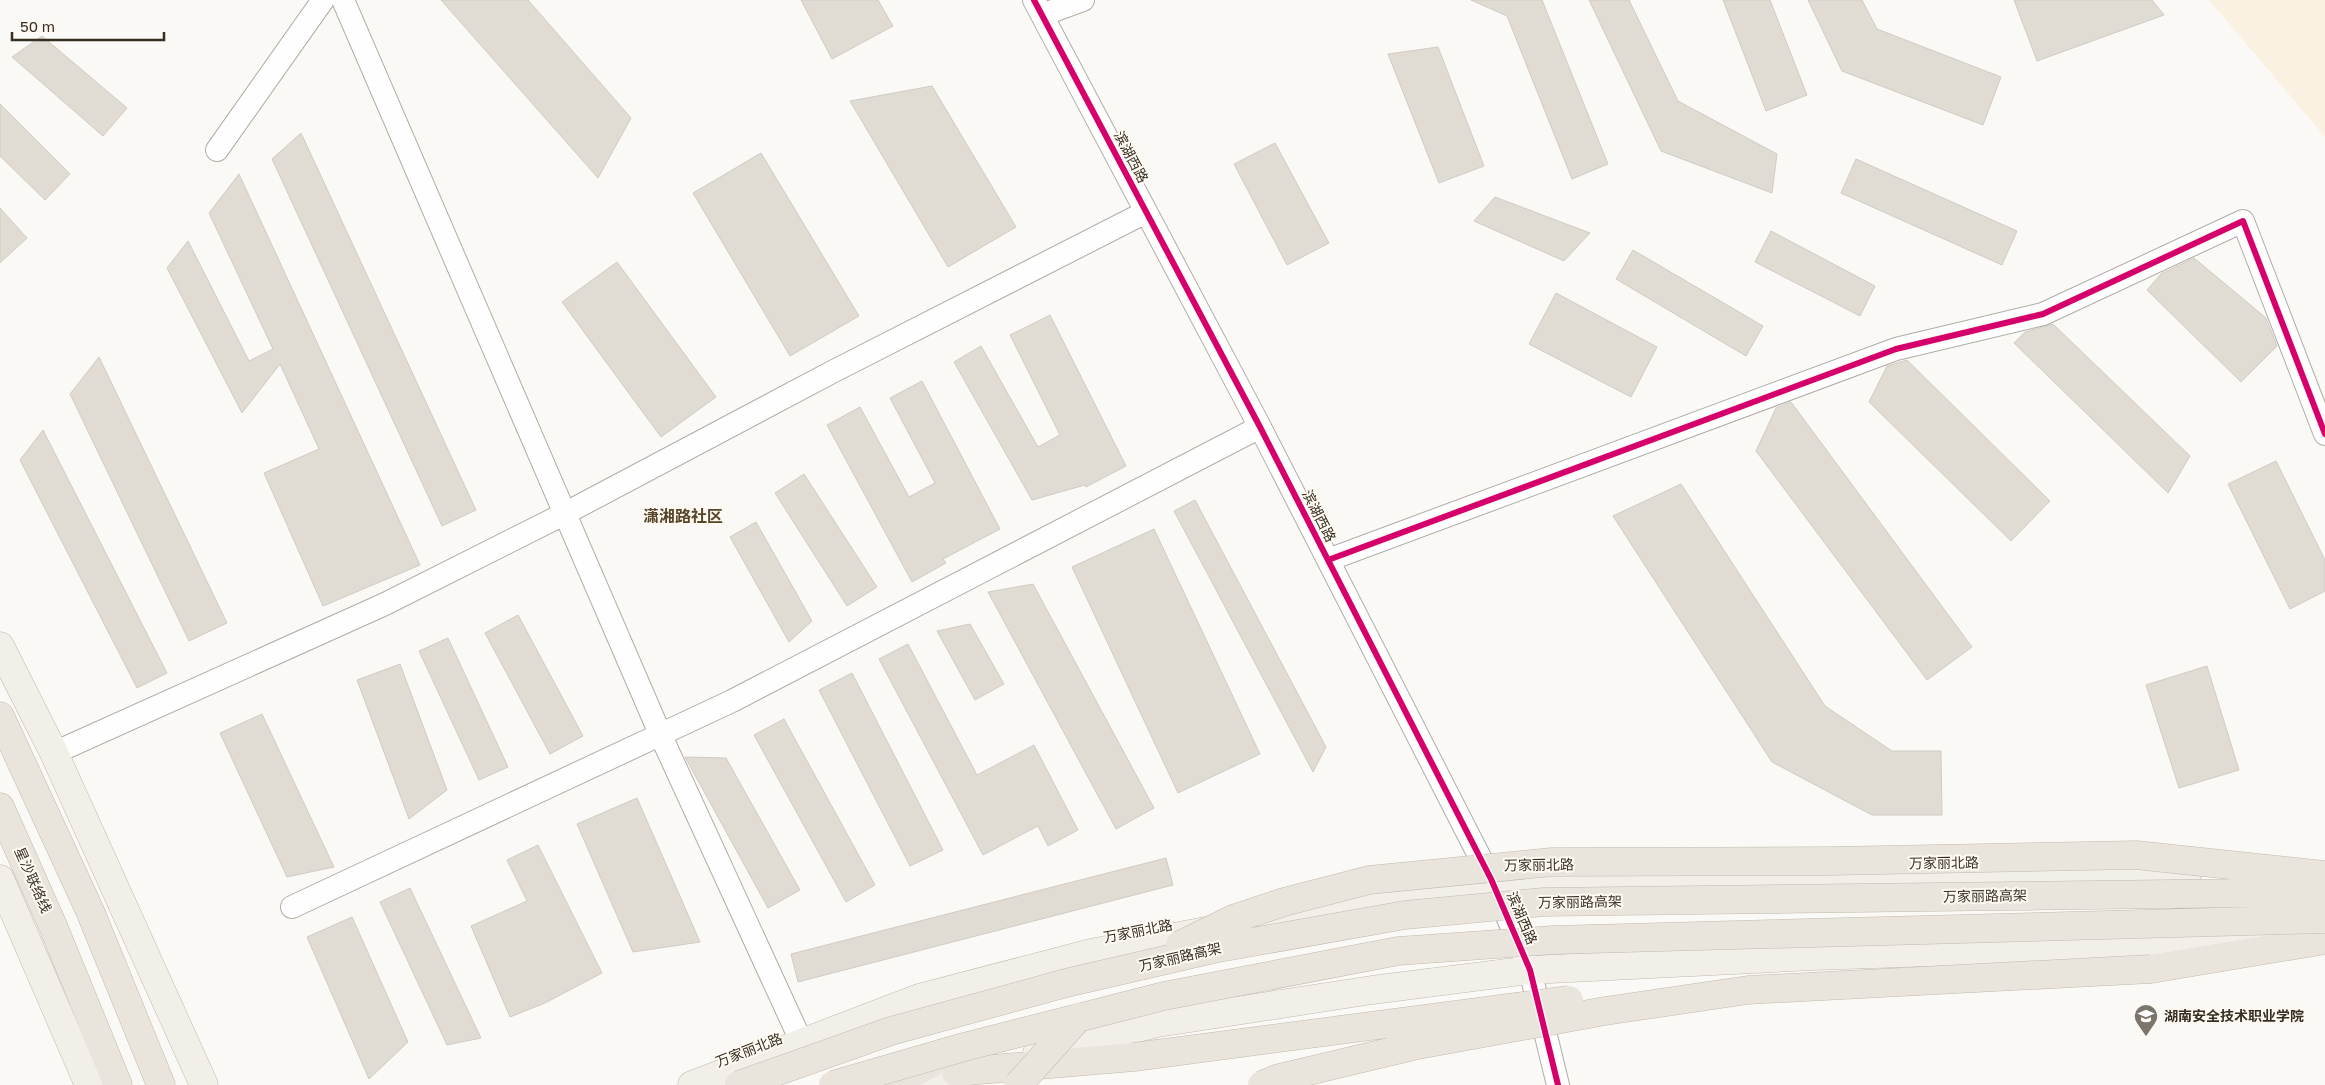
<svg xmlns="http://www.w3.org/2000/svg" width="2325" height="1085" font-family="'Golos Text','Noto Sans SC',sans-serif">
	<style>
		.green { fill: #faf1e2 }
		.building { fill: #e0dbd3; stroke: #d0cbc4 }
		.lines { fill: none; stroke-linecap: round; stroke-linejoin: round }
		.minor-casing { stroke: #b1aca5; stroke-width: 24 }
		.major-casing { stroke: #c0b9ae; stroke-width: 29 }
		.highway-casing { stroke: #c0b9ae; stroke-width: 29 }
		.minor { stroke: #fefefe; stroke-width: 22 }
		.major { stroke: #f2efe9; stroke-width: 28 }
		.highway { stroke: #eae5dc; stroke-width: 28 }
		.highway-bridge-casing { stroke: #c0b9ae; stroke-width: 29; stroke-linecap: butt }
		.highway-bridge { stroke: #eae5dc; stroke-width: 28 }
		.cycleway-casing { stroke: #fefaf3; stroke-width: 9 }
		.cycleway { stroke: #d6006c; stroke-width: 6 }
		.labels { text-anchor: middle; stroke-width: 4; stroke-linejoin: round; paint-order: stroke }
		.street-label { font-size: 14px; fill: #362e21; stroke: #fefaf3 }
		.poi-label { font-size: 14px; font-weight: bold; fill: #362e21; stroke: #fefaf3; text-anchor: start }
		.quarter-label { font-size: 16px; font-weight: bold; fill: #564528; stroke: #fefaf3 }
	</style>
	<rect width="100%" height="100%" fill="#fbf9f6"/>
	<path class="green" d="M2209 0H2325V137Z"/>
	<path class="building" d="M441 0H528L631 118 598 178Z
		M801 0H878L893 26 832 59Z
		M1471 0H1542L1608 164 1572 179 1507 16Z
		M1589 0H1629L1678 101 1777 154 1772 193 1661 151Z
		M1723 0H1770L1807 95 1766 111Z
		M1808 0H1862L1877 29 2001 77 1983 125 1842 71Z
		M2014 0H2152L2164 15 2037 61Z
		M42 36 127 108 103 136 12 57Z
		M1438 47 1484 166 1439 183 1388 54Z
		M932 86 1016 227 948 267 850 101Z
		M0 104 70 174 45 200 0 156Z
		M301 133 476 510 442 526 272 159Z
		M1275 143 1329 243 1287 265 1234 164Z
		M761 153 859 316 790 356 693 193Z
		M1856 159 2017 231 2002 265 1841 193Z
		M239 174 420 565 323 606 264 473 319 449 280 364 242 413 167 268 188 241 249 361 273 349 209 213Z
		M1495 197 1590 233 1564 261 1474 221Z
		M0 208 27 238 0 263Z
		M1771 231 1875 286 1860 316 1755 262Z
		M1633 250 1763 326 1746 356 1616 279Z
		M2194 258 2266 318 2277 346 2241 382 2147 290 2161 274Z
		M617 262 716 397 661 437 562 302Z
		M1556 293 1657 347 1631 397 1529 344Z
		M1050 315 1126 466 1086 487 1085 485 1032 500 954 362 981 346 1038 447 1060 435 1010 335Z
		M2053 324 2190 456 2168 493 2014 343 2025 332Z
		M99 357 227 623 189 641 70 394Z
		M1907 360 2050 501 2011 541 1869 402 1887 366Z
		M922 381 1000 529 943 559 946 563 912 582 827 425 860 407 909 497 935 483 890 398Z
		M1791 402 1972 647 1927 680 1756 451 1776 408Z
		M43 430 167 673 137 688 20 460Z
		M2276 461 2325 560V591L2290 609 2228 484Z
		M804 474 877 587 847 606 775 493Z
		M1681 484 1825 706 1892 751H1941L1942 815H1872L1772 762 1613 516Z
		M1195 500 1326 747 1313 772 1174 511Z
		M756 522 812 621 789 642 730 537Z
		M1154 529 1260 754 1178 793 1072 567Z
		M1033 584 1154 808 1116 829 988 592Z
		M518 615 583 736 550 754 485 633Z
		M970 624 1004 684 975 700 937 631Z
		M448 638 508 767 479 780 419 651Z
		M908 644 977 775 1034 745 1078 830 1048 846 1038 826 983 855 879 659Z
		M400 664 447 790 409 819 357 680Z
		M2207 666 2239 770 2179 788 2146 685Z
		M852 673 943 850 910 866 819 690Z
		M262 714 334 867 287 877 220 733Z
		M784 719 875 885 846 902 754 735Z
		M685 757 726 758 800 890 768 908Z
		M637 798 700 942 633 952 577 824Z
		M538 845 602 973 545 1003 510 1017 471 926 527 901 507 860Z
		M1166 858 1173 885 798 982 791 954Z
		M410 888 481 1038 447 1045 380 902Z
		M352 917 408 1042 369 1079 307 937Z"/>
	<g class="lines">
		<g class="minor-casing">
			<path id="minor" d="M343 0 661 736 801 1041
				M1034 0 1260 427 1491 879 1530 970 1558 1085
				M1042 15 1083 0
				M217 150 323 0
				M1328 560 1896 349 2043 314 2243 221 2325 434
				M54 753 385 604 566 513 834 371 1146 212
				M292 907 732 701 1260 427"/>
		</g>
		<g class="major-casing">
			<path id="major" d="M0 646 54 753 204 1085
				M0 879 89 1085
				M1265 919 1491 879 1547 877 1860 878 2189 870
				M1037 1053 1158 1023 1372 990 1530 970 1813 956 2266 941
				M692 1085 919 998 1091 953 1206 931
				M915 1085 979 1067"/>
		</g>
		<g class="highway-casing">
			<path id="highway" d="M0 716 90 911 161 1085
				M0 807 53 926 118 1085
				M2151 969 2325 940
				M956 1072 1134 1057
				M889 1085 930 1064"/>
		</g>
		<use href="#minor" class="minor"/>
		<use href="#major" class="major"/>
		<use href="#highway" class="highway"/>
		<g class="highway-bridge-casing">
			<path id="highway-bridge" d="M1180 945 1233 919 1284 902 1369 880 1552 862 1831 861 2136 855 2325 875
				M1134 1057 1569 1000
				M739 1085 891 1031 1066 983 1213 949 1405 915 1544 902 2325 892
				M833 1085 964 1047 1164 996 1398 951 1553 940 2325 919
				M1018 1085 1079 1017
				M1262 1085 1279 1078 1418 1045 1605 1011 1748 990 2151 969"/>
		</g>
		<use href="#highway-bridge" class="highway-bridge"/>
		<g class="cycleway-casing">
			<path id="cycleway" d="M1034 0 1260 427 1491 879 1530 970 1558 1085
				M1328 560 1896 349 2043 314 2243 221 2325 434"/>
		</g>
		<use href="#cycleway" class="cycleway"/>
	</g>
	<defs>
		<g id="university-pin" transform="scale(1.25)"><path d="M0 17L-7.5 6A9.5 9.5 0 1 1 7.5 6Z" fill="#7b756c" stroke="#fefaf3"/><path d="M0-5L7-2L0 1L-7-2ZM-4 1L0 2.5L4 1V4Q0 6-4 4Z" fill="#fff"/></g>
	</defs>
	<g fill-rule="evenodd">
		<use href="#university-pin" x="2146" y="1016"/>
	</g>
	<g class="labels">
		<g class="street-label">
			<text transform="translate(1131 157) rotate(62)" y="5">滨湖西路</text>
			<text transform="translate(1319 516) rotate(63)" y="5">滨湖西路</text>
			<text transform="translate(1944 863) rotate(-1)" y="5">万家丽北路</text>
			<text transform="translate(1539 865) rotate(-1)" y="5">万家丽北路</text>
			<text transform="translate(33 880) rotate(66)" y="5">星沙联络线</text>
			<text transform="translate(1985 896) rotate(-1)" y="5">万家丽路高架</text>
			<text transform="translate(1580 902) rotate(-1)" y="5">万家丽路高架</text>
			<text transform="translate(1522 918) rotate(67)" y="5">滨湖西路</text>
			<text transform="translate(1138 931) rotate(-11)" y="5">万家丽北路</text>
			<text transform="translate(1180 957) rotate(-13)" y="5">万家丽路高架</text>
			<text transform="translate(749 1050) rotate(-21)" y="5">万家丽北路</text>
		</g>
		<g class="poi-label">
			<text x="2164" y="1021">湖南安全技术职业学院</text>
		</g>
		<g class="quarter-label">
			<text x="683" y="522">潇湘路社区</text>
		</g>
	</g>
	<path d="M12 32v8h152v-8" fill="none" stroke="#362e21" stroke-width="2.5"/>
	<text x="20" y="32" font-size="15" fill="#362e21" stroke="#fefaf3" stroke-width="4" paint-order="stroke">50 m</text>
</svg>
